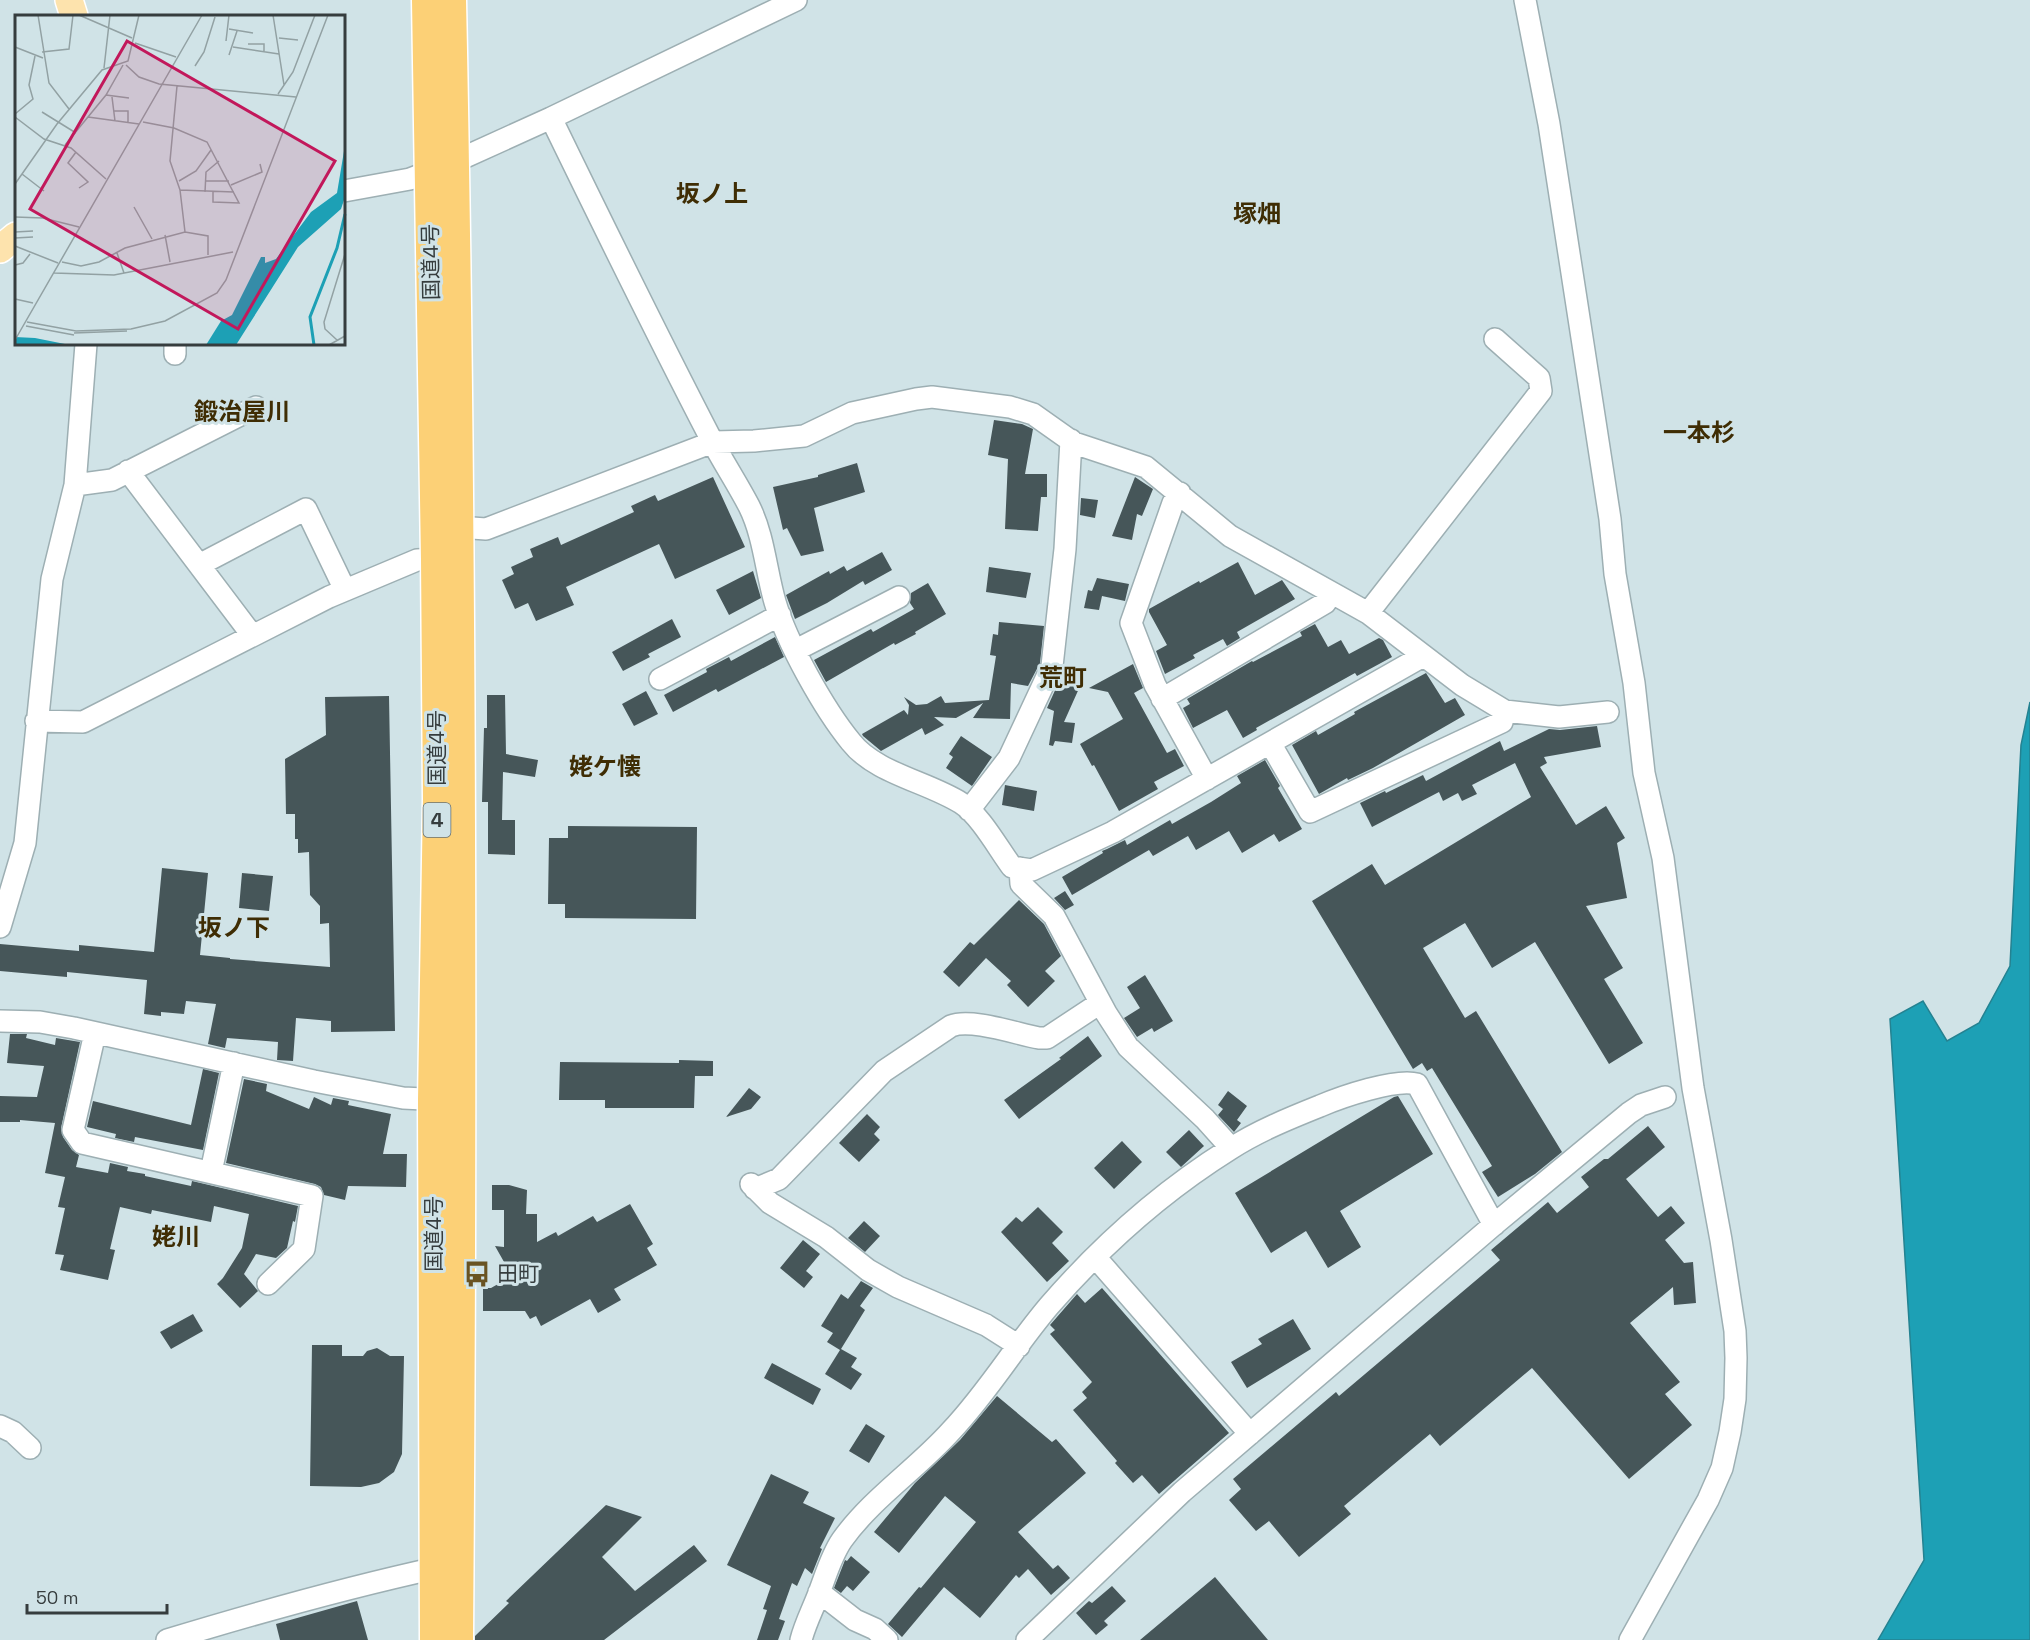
<svg xmlns="http://www.w3.org/2000/svg" width="2030" height="1640" font-family="'Space Grotesk','Noto Sans JP',sans-serif">
	<style>
		.water { fill: #1da0b5; stroke: #248291; stroke-width: 1.5 }
		.building { fill: #465659 }
		.lines { fill: none; stroke-linecap: round; stroke-linejoin: round }
		.minor-casing { stroke: #9dafb3; stroke-width: 24 }
		.major-casing { stroke: #fff; stroke-width: 30 }
		.highway-casing { stroke: #fff; stroke-width: 33 }
		.minor { stroke: #fff; stroke-width: 21 }
		.major { stroke: #fde3ad; stroke-width: 27 }
		.highway { stroke: #fcd076; stroke-width: 30 }
		.labels { text-anchor: middle; stroke-width: 6; stroke-linejoin: round; paint-order: stroke }
		.shield { fill: #d0e3e7; stroke: #646f71; stroke-width: 1.5 }
		.shield-label { font-size: 20px; font-weight: bold; fill: #363d3e }
		.street-label { font-size: 21px; fill: #363d3e; stroke: #d0e3e7 }
		.poi-label { font-size: 21px; fill: #363d3e; stroke: #d0e3e7; text-anchor: start }
		.quarter-label { font-size: 24px; font-weight: bold; fill: #3f2d04; stroke: #d0e3e7 }
		.inset-river { fill: none; stroke: #1da0b5; stroke-width: 3 }
		.inset-road { fill: none; stroke: #92a1a3; stroke-width: 1.5 }
		.view { fill: #c2185b; fill-opacity: 0.15; stroke: #c2185b; stroke-width: 3 }
		.inset-edge { fill: none; stroke: #363d3e; stroke-width: 3 }
	</style>
	<rect width="100%" height="100%" fill="#d0e3e7"/>
	<path class="water" d="M2030 702V1640H1878L1924 1560 1890 1019 1923 1001 1947 1041 1979 1023 2010 966 2021 745Z"/>
	<path class="building" d="M994 420 1022 424 1033 429 1025 474H1047V497H1041L1038 531 1005 529 1008 459 988 455Z
		M857 463 865 492 814 508 824 551 801 556 787 528 783 530 773 487 818 477V475Z
		M713 477 745 547 675 579 659 544 566 587 574 605 536 621 528 603 515 609 502 580 514 574 511 567 533 557 530 549 558 537 561 545 634 512 631 506 655 495 658 501Z
		M1135 477 1153 489 1142 516 1137 514 1132 540 1112 536Z
		M1081 498 1098 500 1095 518 1080 515Z
		M882 552 892 570 865 585 863 581 827 603 795 619 786 595 829 571 830 574 844 566 847 571Z
		M1238 562 1255 595 1282 580 1295 599 1237 632 1240 638 1227 646 1223 639 1193 655 1195 658 1165 674 1156 651 1167 645 1149 612V609L1199 581 1200 583Z
		M989 567 1031 573 1026 598 986 592Z
		M753 571 761 598 729 615 716 590Z
		M1097 578 1129 584 1125 601 1102 596 1099 610 1084 608 1088 590 1092 591Z
		M928 583 946 614 915 632 916 634 895 645 894 643 826 682 814 660 871 629 873 632 914 609 910 603 911 593Z
		M672 619 681 637 648 654 650 657 623 671 612 652Z
		M999 622 1044 626 1040 663 1028 686 1011 683 1010 719 973 718 983 703 956 718 934 717 944 725 925 735 922 728 881 751 863 736 862 734 904 710 908 715 909 705 904 697 916 705 927 704 941 696 945 703 989 700 996 656 990 655 993 634 998 635Z
		M1315 624 1328 647 1341 640 1349 654 1379 638 1383 640 1392 657 1357 676 1355 673 1256 728 1257 730 1243 738 1227 710 1193 728 1183 708 1190 704 1187 699 1252 661 1253 662 1302 636 1300 632Z
		M775 637 784 657 718 692 716 689 673 712 664 695 707 672 706 669 729 657 731 661Z
		M1133 664 1143 688 1134 693 1167 753 1175 749 1184 766 1154 782 1158 789 1119 811 1094 765 1092 766 1080 744 1123 719 1108 692 1089 688Z
		M1426 673 1445 703 1455 698 1465 715 1373 768 1348 780 1347 778 1319 794 1292 745 1316 731 1318 735 1355 714 1354 712Z
		M1062 675 1081 684 1064 722 1075 723 1072 743 1055 741 1053 746 1049 745 1054 711 1047 708Z
		M646 691 658 714 634 726 622 704Z
		M487 695H505L506 754 538 760 535 777 503 772 502 820H515V855L488 854V802H482L484 728H487Z
		M389 696 395 1031 331 1032V1021L296 1018 293 1061 277 1060 278 1042 227 1038 225 1048 208 1044 216 1004 186 1001 184 1014 161 1012V1016L144 1014 147 980 67 972V977L0 971V944L79 951V945L154 952 162 868 208 873 200 955 230 958V959L330 967 329 923 320 924V906L310 895 309 852 298 853V839H295V814H286L285 759 326 735 325 697Z
		M1597 726 1601 747 1544 757 1547 763 1540 767 1576 825 1606 806 1625 838 1617 843 1627 898 1586 906 1623 968 1604 979 1643 1043 1609 1064 1535 942 1492 968 1465 923 1423 948 1465 1018 1476 1011 1562 1152 1535 1174 1498 1197 1482 1172 1492 1166 1432 1068 1427 1071 1422 1063 1413 1069 1312 901 1372 864 1385 885 1531 797 1515 763 1472 785 1477 794 1462 801 1458 793 1443 801 1439 792 1372 827 1360 803 1385 791 1386 793 1423 775 1426 781 1500 741 1504 751 1549 729 1560 730Z
		M961 736 992 757 972 786 946 768 953 757 949 754Z
		M1265 760 1280 786 1278 788 1302 829 1279 842 1274 834 1242 853 1229 831 1196 850 1188 836 1153 856 1149 850 1072 895 1062 877 1103 853 1102 851 1107 849 1125 840 1127 845 1170 820 1172 824 1211 802 1241 783 1237 776Z
		M1005 785 1037 791 1034 811 1002 805Z
		M568 826 697 827 696 919 565 918V904H548L549 838H568Z
		M242 873 273 876 269 911 239 908Z
		M1065 891 1074 905 1065 910 1054 898Z
		M1019 900 1044 924 1061 956 1045 971 1055 981 1028 1007 1007 985 1011 981 986 958 959 987 943 972 970 942 974 945Z
		M1145 975 1173 1021 1154 1032 1152 1028 1137 1037 1124 1018 1140 1008 1127 987Z
		M10 1034H27L26 1038 55 1045 56 1038 80 1042 61 1128 63 1137 72 1150 79 1155 76 1167 108 1173 110 1163 128 1167 127 1171 145 1174V1176L191 1186 192 1181 298 1206 295 1222 293 1221 287 1248 276 1258 256 1254 244 1274 258 1291 240 1308 217 1284 223 1278 242 1248 249 1214 214 1206 211 1222 152 1210 151 1214 120 1207 110 1249 115 1250 108 1280 60 1270 64 1255 55 1254 65 1208 58 1207 65 1177 45 1173 55 1123 20 1120V1122H0V1096L37 1097 44 1066 7 1063Z
		M1088 1036 1102 1056 1019 1119 1004 1100 1061 1059 1059 1058Z
		M679 1060 713 1061V1076H695L694 1108H605V1100H559L560 1062 679 1063Z
		M203 1069 219 1073 203 1150 135 1137 134 1142 115 1138 116 1134 87 1127 93 1101 191 1125Z
		M244 1079 267 1084 266 1091 309 1109 314 1097 331 1105 333 1098 349 1101 348 1105 391 1114 383 1154H407L406 1187 348 1186 345 1200 324 1195 321 1187 315 1184 226 1163Z
		M749 1088 761 1097 751 1109 726 1117Z
		M1228 1091 1247 1106 1237 1120 1241 1123 1234 1132 1218 1115 1223 1109 1218 1105Z
		M1398 1096 1433 1154 1340 1211 1361 1247 1328 1268 1306 1231 1271 1253 1235 1193 1394 1097Z
		M867 1114 880 1127 874 1134 880 1140 859 1162 839 1143Z
		M1648 1126 1665 1147 1626 1179 1658 1217 1671 1206 1685 1223 1665 1240 1684 1263 1693 1262 1696 1303 1674 1305 1673 1287 1630 1323 1680 1382 1665 1394 1692 1425 1629 1479 1532 1368 1440 1446 1430 1434 1344 1506 1351 1514 1299 1557 1269 1521 1256 1531 1229 1500 1241 1489 1233 1479 1336 1392 1339 1396 1500 1260 1491 1250 1548 1202 1557 1213 1589 1187 1581 1177 1604 1159H1608Z
		M1189 1130 1204 1146 1181 1167 1166 1152Z
		M1122 1141 1142 1162 1114 1189 1094 1168Z
		M492 1185H509L527 1190 526 1214H537V1242L556 1232 558 1236 593 1216 597 1222 630 1204 653 1244 647 1248 657 1265 614 1289 621 1300 598 1313 590 1299 541 1326 536 1316 530 1319 525 1311H483V1288H491L512 1276 495 1246 504 1247V1210H492Z
		M1038 1207 1063 1232 1052 1243 1069 1261 1047 1282 1001 1232 1016 1217 1022 1222Z
		M864 1221 880 1236 865 1252 848 1238Z
		M803 1240 820 1254 806 1271 813 1277 804 1288 780 1268Z
		M861 1281 873 1288 860 1306 865 1310 841 1349 857 1358 851 1367 862 1374 851 1390 825 1374 840 1350 827 1342 833 1333 821 1326 841 1294 848 1299Z
		M1102 1288 1229 1433 1159 1494 1142 1475 1133 1483 1115 1463 1117 1461 1073 1410 1087 1398 1082 1392 1092 1382 1050 1334 1055 1330 1050 1325 1077 1294 1085 1303Z
		M193 1314 203 1331 171 1349 160 1332Z
		M1293 1319 1311 1349 1247 1388 1231 1362 1262 1344 1258 1339Z
		M312 1345H342V1356H363L367 1351 377 1348 390 1356H404L402 1454 394 1472 379 1483 361 1487 310 1486Z
		M772 1363 821 1389 813 1405 764 1378Z
		M997 1396 1052 1442 1056 1439 1086 1473 1018 1532 1053 1569 1058 1565 1070 1578 1051 1595 1028 1569 1019 1578 1016 1575 980 1618 944 1587 902 1637 888 1624 919 1587 921 1588 976 1522 945 1496 899 1553 874 1532 915 1483 960 1440Z
		M866 1424 885 1436 869 1463 849 1451Z
		M771 1474 809 1492 803 1503 835 1518 820 1548 822 1549 812 1574 805 1568 797 1586 792 1583 779 1619 785 1621 778 1640H757L767 1610 763 1609 771 1586 727 1565Z
		M606 1505 642 1517 602 1557 635 1591 694 1545 707 1561 604 1640H475V1636L509 1603 506 1601Z
		M851 1556 870 1572 853 1591 847 1586 841 1593 834 1588 845 1560 847 1561Z
		M1215 1577 1268 1640H1140Z
		M1112 1586 1126 1601 1104 1621 1108 1625 1096 1635 1076 1613 1089 1601 1092 1603Z
		M357 1601 368 1640H280L276 1624Z"/>
	<g class="lines">
		<g class="minor-casing">
			<path id="minor" d="M1525 0 1549 124 1610 519 1615 574 1634 683 1644 773 1663 858 1693 1088 1721 1240 1735 1331 1736 1358 1735 1399 1730 1432 1722 1468 1708 1500 1630 1640
				M551 118C603 225 656 333 711 439 723 462 737 483 749 506 764 536 766 571 775 602 787 643 824 709 851 742 875 773 928 782 961 803 980 815 998 848 1012 867L1032 870 1113 832 1423 656
				M344 191 410 179 454 162 551 118 796 0
				M175 354V344
				M128 471 252 635
				M75 485 112 480 256 407
				M1180 493 1173 503 1131 623 1155 685 1207 779
				M458 527 486 529 713 442 754 441 804 436 852 413 916 399 932 397 1010 407 1033 414 1074 443 1146 467 1230 536 1368 613 1462 685 1505 711 1502 722 1310 812 1270 743
				M199 565 306 509 345 590
				M1368 613 1541 391 1539 378 1495 339
				M796 650 899 597
				M660 679 780 615
				M1162 699 1325 603 1332 593
				M1505 711 1559 717 1608 712
				M36 721 83 722 329 597 417 560 436 559
				M969 810 1009 758 1052 666 1065 549 1071 440
				M1020 868 1021 884 1054 916 1106 1013 1128 1047 1205 1119 1231 1148
				M0 927 25 843 52 579 75 485 86 344
				M0 1021 40 1022 74 1028 314 1081 403 1098 444 1100
				M95 1033 73 1130 82 1143 312 1196 304 1249 268 1284
				M211 1172 234 1063
				M751 1184 770 1203 826 1237 868 1270 898 1287 986 1325 1019 1346
				M755 1189 779 1179 884 1071 951 1026C971 1018 1017 1034 1039 1038H1047L1100 1003
				M1096 1258 1250 1434
				M0 1426 13 1432 30 1448
				M819 1592 855 1620 875 1629 887 1640
				M167 1640C256 1613 345 1588 436 1568
				M801 1640C805 1624 813 1609 819 1593 826 1575 831 1556 842 1540 872 1498 917 1469 951 1431 988 1392 1015 1346 1049 1306 1101 1246 1163 1191 1230 1149 1258 1131 1290 1118 1320 1106 1341 1097 1396 1078 1417 1084L1494 1225
				M1027 1640 1182 1492 1496 1223 1629 1113 1641 1105 1665 1097"/>
		</g>
		<g class="major-casing">
			<path id="major" d="M69 0 74 16
				M0 249 16 236"/>
		</g>
		<g class="highway-casing">
			<path id="highway" d="M427 0 436 559 438 799 433 1100 435 1640
				M451 0C462 546 462 1093 458 1640"/>
		</g>
		<use href="#minor" class="minor"/>
		<use href="#major" class="major"/>
		<use href="#highway" class="highway"/>
	</g>
	<defs>
		<g id="bus-bare" transform="scale(2.07)"><path d="M-5-6H5V4H4V6H2V4H-2V6H-4V4H-5ZM-3.5-4V0h7V-4ZM-3.5 1.2v1.5H-2V1.2ZM2 1.2v1.5H3.5V1.2Z" fill="#695322" stroke="#d0e3e7" stroke-width="2.5" paint-order="stroke"/></g>
	</defs>
	<g fill-rule="evenodd">
		<use href="#bus-bare" x="477" y="1274"/>
	</g>
	<g class="labels">
		<rect class="shield" x="423.5" y="803" width="27" height="34" rx="4.5"/>
		<g class="shield-label">
			<text x="437" y="827">4</text>
		</g>
		<g class="street-label">
			<text transform="translate(431 262) rotate(-91)" y="7">国道4号</text>
			<text transform="translate(437 748) rotate(-90)" y="7">国道4号</text>
			<text transform="translate(434 1234) rotate(-90)" y="7">国道4号</text>
		</g>
		<g class="poi-label">
			<text x="497" y="1281">田町</text>
		</g>
		<g class="quarter-label">
			<text x="712" y="202">坂ノ上</text>
			<text x="1257" y="222">塚畑</text>
			<text x="242" y="420">鍛治屋川</text>
			<text x="1699" y="441">一本杉</text>
			<text x="1063" y="686">荒町</text>
			<text x="605" y="775">姥ケ懐</text>
			<text x="234" y="936">坂ノ下</text>
			<text x="176" y="1245">姥川</text>
		</g>
	</g>
	<g transform="translate(15 15)">
		<rect width="330" height="330" fill="#d0e3e7"/>
		<path d="M330 130V182L326 194 283 232 221 330H191L206 306 217 300 246 242H250V248L261 244 296 197 322 178ZM0 322 20 323 55 330H0Z" fill="#1da0b5"/>
		<path class="inset-river" d="M299 330 295 302 322 233 330 199"/>
		<path class="inset-road" d="M23 0 34 68 54 94M64 0 117 23M258 0 269 70M214 14 238 18M264 23 283 25M211 26 214 0M120 28 161 42M233 29H249V37M0 32 28 43M218 32 264 39M27 37 54 34 58 0M214 40 222 16M111 50 124 62 144 69 281 82M180 51 189 37 200 2M89 53 95 0M162 71 155 146 165 175 219 177M263 79 278 57 300 0M91 80 114 83M97 82 100 106M99 96H113V107M27 97 61 118M0 99 18 84 14 70 20 41M0 102 29 124 56 133 91 164M73 102 124 109M128 107 159 113 192 127 224 188 198 187V177M50 130 91 80 108 50M61 137 53 148 73 167 64 173M7 159 29 176M164 166 181 156 196 135M190 166H214M0 169 42 109 87 55 113 46 124 0M216 170 247 157 245 149M165 175 170 217M190 177 191 157 204 146M119 192 137 224M0 202 28 203 64 212M0 217 18 216M150 220 155 247M0 223 18 222M0 231 43 248M102 238 109 258M47 247 66 251 84 247 110 233 170 217 193 221V240M0 250 8 248 15 239M39 258 99 260 218 237M0 284 18 288M12 307 61 316 116 314 150 306 202 278 211 265 313 0M11 311 59 320M59 318 112 316M0 325 187 0M322 325 310 314 309 307 330 239M314 330 330 321"/>
		<path class="view" d="M112 26 320 146 223 314 15 194Z"/>
		<rect width="330" height="330" class="inset-edge"/>
	</g>
	<path d="M27 1604v9h140v-9" fill="none" stroke="#363d3e" stroke-width="3"/>
	<text x="36" y="1604" font-size="18" fill="#363d3e" stroke="#d0e3e7" stroke-width="4.5" paint-order="stroke">50 m</text>
</svg>
